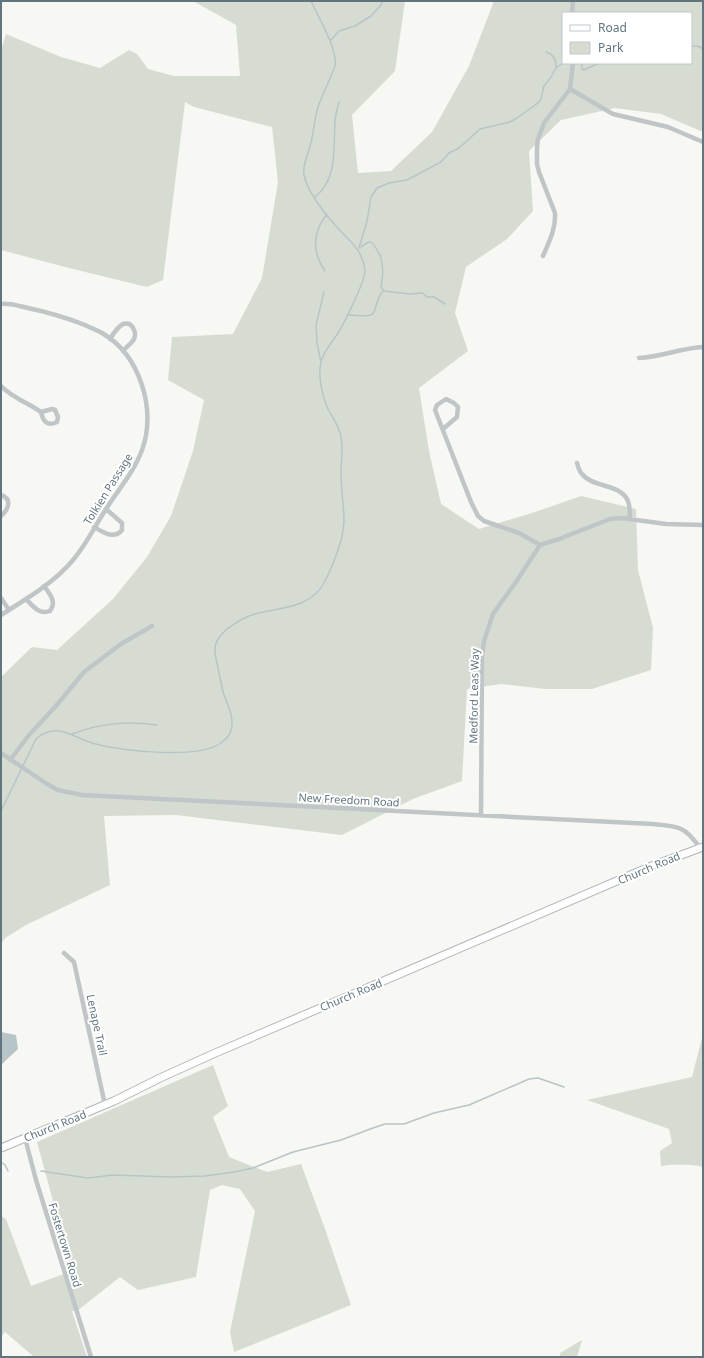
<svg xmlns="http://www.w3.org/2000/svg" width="704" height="1358" font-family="'Noto Sans',sans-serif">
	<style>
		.green { fill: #d7dcd3; fill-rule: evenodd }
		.water { fill: #b7c5c8 }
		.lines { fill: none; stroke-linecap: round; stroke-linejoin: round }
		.stream { stroke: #b7c5c8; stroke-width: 1.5 }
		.secondary-casing { stroke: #b0b7bb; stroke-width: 9 }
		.minor { stroke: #c0c5c8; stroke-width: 4.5 }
		.secondary { stroke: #fff; stroke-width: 7 }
		.labels { text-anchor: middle; stroke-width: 4; stroke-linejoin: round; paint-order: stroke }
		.street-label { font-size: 11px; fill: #62757f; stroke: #fff }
	</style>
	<rect width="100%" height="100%" fill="#f7f7f3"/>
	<path class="green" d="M193 1H405L395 71 352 115 358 173 391 171 432 132 469 66 494 1H703V132L661 114 615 108 561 120 529 151 533 211 507 239 466 267 455 313 468 351 419 388 429 451 441 504 479 529 535 512 581 496 636 509 638 570 653 628 651 670 592 689H545L501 684 467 689 462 781 413 799 342 835 176 815 104 816 110 885 26 925 5 938 1 944V677L32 647 57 650 113 599 147 557 171 516 193 451 204 400 168 380 172 337 233 334 262 278 278 182 272 127 194 107 185 102 163 280 147 287 69 268 1 250V51L6 34 61 57 100 68 129 50 137 54 148 69 174 76H240L236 25ZM563 13H691V63H563Z
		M703 1034V1167C689 1164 675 1164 661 1166L660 1151 672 1143 669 1129 587 1100 692 1077Z
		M213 1065 228 1106 213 1117 229 1157 267 1172 301 1164 324 1226 351 1305 234 1352 230 1332 255 1211 240 1189 222 1185 210 1190 196 1277 138 1290 120 1277 77 1311H72L87 1357H34L5 1332 1 1337V1216L6 1219 31 1286 72 1271 37 1142Z
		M582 1340 577 1357H560V1353Z"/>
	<path class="water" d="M1 1032 16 1035 18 1049 1 1065Z"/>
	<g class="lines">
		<path class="stream" d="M330 41 339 31 355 26 371 16 381 5 383 1
			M691 46H698L703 49
			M546 52C553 54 557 60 556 68
			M582 63V69L584 70 599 63
			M315 197C338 179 333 149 335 123 335 116 337 109 339 102
			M361 247C370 240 372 240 377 250 377 252 379 253 380 255 384 266 383 277 381 287L384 291
			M359 248 367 221 371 197 377 188 389 183 407 180 441 162 449 153 459 148 480 129 510 122 517 118 538 103 541 99 544 86 551 77 556 68 563 63
			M325 271C312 252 312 233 327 214
			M384 291 410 294 422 293 427 297H434L445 304
			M347 315 367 316 373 314C377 306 377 297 383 291
			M321 362 317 343 316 325 324 292
			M72 734C101 723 126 721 157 725
			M1 811 36 739C43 733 50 730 59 731 72 733 83 741 96 744 122 751 202 760 222 742 226 739 230 735 231 730 235 718 227 704 223 692 221 683 219 673 217 663 215 655 213 647 218 639 226 627 245 616 259 613 283 607 310 608 324 583 333 566 343 541 344 522 344 506 341 489 341 473 341 460 344 445 340 433 338 425 333 418 329 411 323 399 319 381 320 368 321 354 331 344 338 333 344 323 366 280 365 270 362 248 348 240 335 225 324 213 307 191 304 175 302 165 308 156 310 146 314 133 314 120 318 107 323 93 330 80 335 66 338 49 318 17 311 1
			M1 1162 5 1165 8 1171
			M41 1171 88 1178 113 1175 170 1177 205 1176 234 1172 253 1168 293 1152 341 1140 373 1128 385 1124H404L434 1113 469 1105 529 1079 538 1078 564 1087"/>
		<g class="secondary-casing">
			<path id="secondary" d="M1 1148 114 1101 160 1078 213 1054 654 865 703 847"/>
		</g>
		<path class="minor" d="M572 13 573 1
			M570 89 613 114 668 127 703 142
			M543 256C549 242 556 229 555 213L539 172 537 164V147L538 139 544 123 570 89 573 63
			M1 304C11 303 18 306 28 308 47 312 67 318 85 325 91 328 97 330 102 333 140 355 157 410 142 450 134 472 118 490 106 509 95 526 86 545 73 560 54 583 26 599 1 615
			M110 339C113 334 118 327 123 324 132 321 137 332 134 339 132 343 126 347 123 351
			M639 358C661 357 681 348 703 347
			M1 386C13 398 28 403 41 412L52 409 55 410 58 417 57 422C47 427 43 421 41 412
			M443 429 457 417 458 407 454 403 446 399 437 405 435 410 471 502 478 516 484 521 519 533 540 545
			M577 463C578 466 579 471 582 474 593 488 620 483 628 501 630 506 630 513 630 519
			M1 495C13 499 8 510 1 516
			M94 527C103 532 114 540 122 530V523L106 509
			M1 598 9 610
			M26 599C33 606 39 615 50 611 57 602 50 594 44 586
			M1 753 47 784 58 790 82 795 653 824C678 826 685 826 700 848
			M10 760 29 735 55 707 84 672 121 644 152 626
			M481 815 482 656 484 641 493 614 500 604 516 582 540 545 559 539 610 519 622 518 666 524 703 525
			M64 953 74 962 105 1105
			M25 1138 36 1180 91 1357"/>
		<use href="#secondary" class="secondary"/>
	</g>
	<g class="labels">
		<g class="street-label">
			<text transform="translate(108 489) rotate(-58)" y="4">Tolkien Passage</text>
			<text transform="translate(474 696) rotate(-89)" y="4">Medford Leas Way</text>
			<text transform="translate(349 800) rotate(3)" y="4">New Freedom Road</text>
			<text transform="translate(649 868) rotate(-23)" y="4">Church Road</text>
			<text transform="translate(351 995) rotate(-23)" y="4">Church Road</text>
			<text transform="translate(97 1025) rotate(78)" y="4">Lenape Trail</text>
			<text transform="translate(55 1126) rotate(-22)" y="4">Church Road</text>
			<text transform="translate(65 1245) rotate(73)" y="4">Fostertown Road</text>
		</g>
	</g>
	<rect width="704" height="1358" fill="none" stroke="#62757f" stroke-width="4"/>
	<rect x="562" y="12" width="130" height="52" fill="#ffffff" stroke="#c0c8cc"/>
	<rect x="570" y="25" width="20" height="6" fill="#ffffff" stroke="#c0c8cc"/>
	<text x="598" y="32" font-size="12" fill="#62757f">Road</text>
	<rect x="570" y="42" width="20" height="12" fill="#d7dcd3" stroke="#c0c8cc"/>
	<text x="598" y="52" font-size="12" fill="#62757f">Park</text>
</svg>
